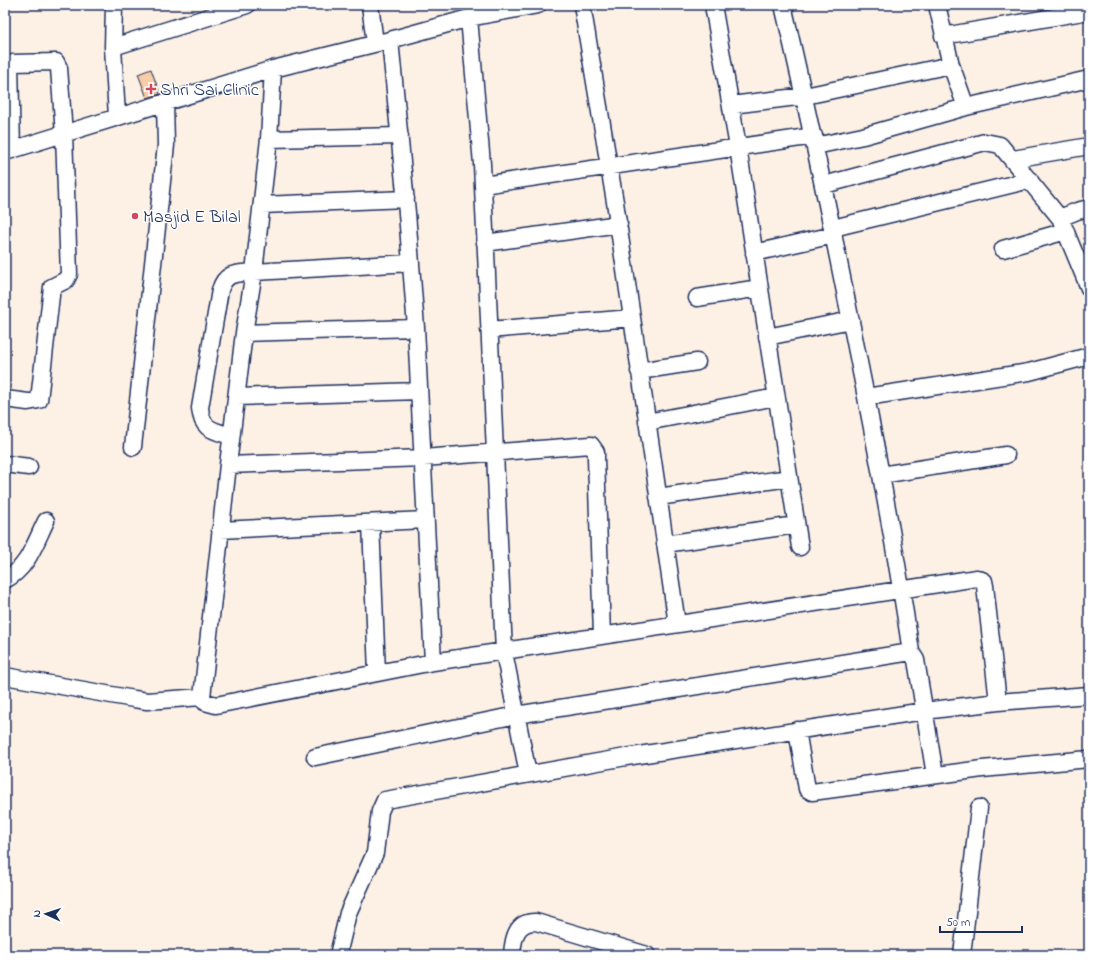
<svg xmlns="http://www.w3.org/2000/svg" width="1094" height="960" font-family="'Indie Flower',sans-serif">
	<style>
		.building { fill: #f8cda7; stroke: #1b2f5e }
		.lines { fill: none; stroke-linecap: round; stroke-linejoin: round }
		.minor-casing { stroke: #1b2f5e; stroke-width: 19 }
		.minor { stroke: #fff; stroke-width: 16 }
		.poi-dot { fill: #d1495b; stroke: #fff; stroke-width: 1.5 }
		.labels { text-anchor: middle; stroke-width: 3; stroke-linejoin: round; paint-order: stroke }
		.poi-label { font-size: 18px; fill: #1b2f5e; stroke: #fff; text-anchor: start }
	</style>
	<rect width="100%" height="100%" fill="#fdf0e5"/>
	<filter id="ink" filterUnits="userSpaceOnUse"><feTurbulence type="fractalNoise" baseFrequency=".025" numOctaves="2"/><feDisplacementMap in="SourceGraphic" scale="8" xChannelSelector="R" yChannelSelector="G"/><feConvolveMatrix kernelMatrix="1 2 1 2 8 2 1 2 1" color-interpolation-filters="sRGB"/></filter>
	<g filter="url(#ink)">
		<path class="building" d="M151 69 160 94 147 98 138 74Z"/>
		<g class="lines">
			<g class="minor-casing">
				<path id="minor" d="M114 5 113 47 117 117
					M370 5 375 43
					M582 5 615 202 677 624
					M713 5 738 147 800 547
					M783 5C810 120 834 236 857 352 877 451 896 551 911 652L916 660 935 775
					M937 5 951 65 966 107
					M469 18 482 164 504 652 528 774
					M943 36 1089 11
					M390 40 407 213 416 328 433 662
					M113 47 247 5
					M273 69 269 139 254 272 244 333 228 465 202 697 205 702 216 705 433 662 977 578 984 581 985 586 998 702
					M731 105 805 96 951 65
					M269 139 400 136
					M815 146 863 136 966 107 1089 79
					M5 152 273 69 390 40 469 18 538 5
					M1013 159 1089 146
					M483 185 814 136
					M824 185 985 142 1000 145 1060 218 1089 288
					M262 205 406 199
					M1060 218 1077 211 1089 208
					M833 228 1030 180
					M485 243 619 224
					M1003 249 1066 231
					M754 253 834 235
					M697 298 759 288
					M489 330 632 318
					M244 333 416 328
					M767 337 851 320
					M639 371 697 362
					M236 397 419 391
					M866 397 1029 372 1089 356
					M5 399 28 402 39 400 52 287 66 280 69 274 64 134 59 68 56 62 13 63 10 65 12 150
					M647 422 776 397
					M231 436C212 430 202 430 200 408L220 290C226 271 237 274 254 272L411 263
					M133 447 166 145 165 102
					M5 464 29 467
					M228 465 423 458 591 445 596 452V458L602 635
					M881 475 1006 455
					M658 497 789 478
					M371 523 377 673
					M220 530 425 520
					M665 544 796 525
					M5 580C28 568 35 543 46 521
					M5 676 134 699 147 701 202 697
					M797 730 807 789 812 792 982 769 1089 759
					M315 757 516 715 911 652
					M338 955 348 913 375 853 380 811 385 800 626 757 924 711 998 702 1089 695
					M512 955C513 939 516 921 536 922L647 955
					M962 955 979 808"/>
			</g>
			<use href="#minor" class="minor"/>
		</g>
	</g>
	<g class="poi-dot">
		<path d="M149 83h4v4h4v4h-4v4h-4v-4h-4v-4h4z"/>
		<circle cx="135" cy="216" r="4"/>
	</g>
	<g class="labels">
		<g class="poi-label">
			<text x="160" y="95">Shri Sai Clinic</text>
			<text x="143" y="222">Masjid E Bilal</text>
		</g>
	</g>
	<rect width="1094" height="960" fill="none" stroke="#fff" stroke-width="20"/>
	<rect x="10" y="10" width="1074" height="940" fill="none" stroke="#1b2f5e" stroke-width="1.5" filter="url(#ink)"/>
	<g transform="translate(46 914) rotate(273)" stroke="#ffffff" stroke-width="3" paint-order="stroke">
	<path d="M0-3L7 15L0 10L-7 15Z" fill="#1b2f5e"/>
	<text y="-6" font-size="11" font-weight="bold" text-anchor="middle" fill="#1b2f5e">N</text>
	</g>
	<path d="M940 926v6h82v-6" fill="none" stroke="#1b2f5e" stroke-width="2"/>
	<text x="946" y="926" font-size="12" fill="#1b2f5e" stroke="#ffffff" stroke-width="3" paint-order="stroke">50 m</text>
</svg>
